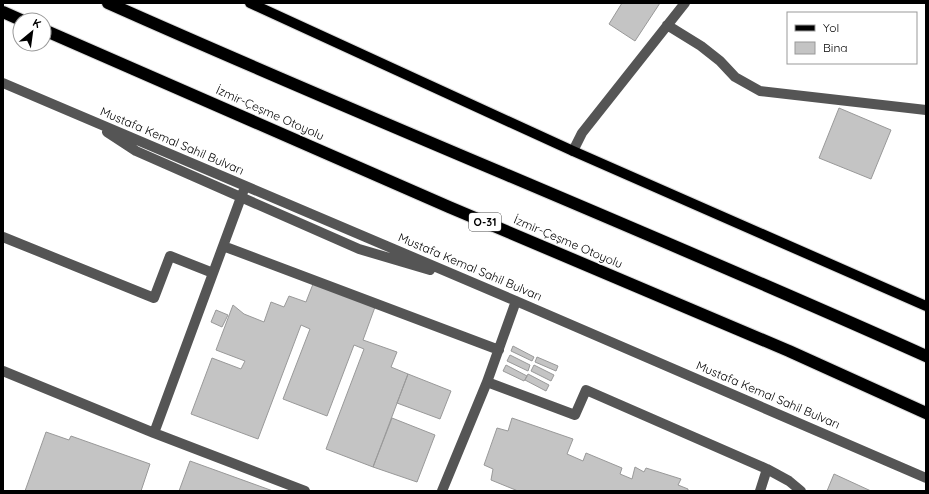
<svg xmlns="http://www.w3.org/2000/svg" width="929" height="494" font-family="Quicksand,sans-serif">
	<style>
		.building { fill: #c4c4c4; stroke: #999 }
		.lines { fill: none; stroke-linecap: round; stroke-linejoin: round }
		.major-casing { stroke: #dbdbdb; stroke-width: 12 }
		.highway-casing { stroke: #dbdbdb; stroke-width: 14 }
		.minor { stroke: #555; stroke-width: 10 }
		.major { stroke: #000; stroke-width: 10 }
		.highway { stroke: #000; stroke-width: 12 }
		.labels { text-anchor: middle; stroke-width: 3.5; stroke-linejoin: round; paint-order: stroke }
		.shield { fill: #fff; stroke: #4c4c4c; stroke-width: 1 }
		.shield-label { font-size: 11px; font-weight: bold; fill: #000 }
		.street-label { font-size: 12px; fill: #000; stroke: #fff }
	</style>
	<rect width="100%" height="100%" fill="#fff"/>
	<path class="building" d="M622 3H660L635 41 609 24Z
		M839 108 891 130 871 179 819 158Z
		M313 284 375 307 363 340 397 352 391 367 408 374 373 467 326 449 364 349 354 345 327 416 283 399 310 329 301 325 258 439 191 414 212 358 241 369 245 361 216 350 233 305 244 314 264 322 271 302 284 307 289 296 306 302Z
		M216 310 228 315 222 327 211 322Z
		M513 346 534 357 532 361 511 351Z
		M510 355 530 365 528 371 507 361Z
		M537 357 558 366 556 371 535 362Z
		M506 365 527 376 524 381 503 371Z
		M534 365 554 375 551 381 531 371Z
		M408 374 451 391 440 419 397 403Z
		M528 374 549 385 546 391 525 380Z
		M392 418 435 435 417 482 373 467Z
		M512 418 573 439 567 454 583 461 586 453 622 468 620 474 632 479 635 467 644 472 646 468 681 479 678 485 688 489V491H518L491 480 493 469 484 465 497 428 508 431Z
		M46 432 69 440 71 436 150 464 141 491H25Z
		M190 461 273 491H179Z
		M834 474 871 491H827Z"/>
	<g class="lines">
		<g class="major-casing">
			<path id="major" d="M250 3 573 151 926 306"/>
		</g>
		<g class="highway-casing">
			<path id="highway" d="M108 3C379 124 655 234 926 356
				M3 12 21 20
				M44 30 449 207 789 351 926 413"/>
		</g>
		<path class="minor" d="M667 25 701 46 720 61 735 77 760 91 926 110
			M3 83 516 301 926 478
			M107 132 136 151 359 249 430 270
			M573 151 582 133 685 3
			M3 237 154 298 170 256 213 273
			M223 246 499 350
			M3 371 154 433 305 491
			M487 382 575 415 586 390 767 469 789 481 801 491
			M154 433 243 192
			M442 491 487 382 516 301
			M760 491 767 469"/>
		<use href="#major" class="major"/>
		<use href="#highway" class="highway"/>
	</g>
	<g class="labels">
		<rect class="shield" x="469" y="213" width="32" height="18" rx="3"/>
		<g class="shield-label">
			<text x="485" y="226">O-31</text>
		</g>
		<g class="street-label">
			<text transform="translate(270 113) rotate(24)" y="4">İzmir-Çeşme Otoyolu</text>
			<text transform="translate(172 141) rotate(23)" y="4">Mustafa Kemal Sahil Bulvarı</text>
			<text transform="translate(568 242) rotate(23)" y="4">İzmir-Çeşme Otoyolu</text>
			<text transform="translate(470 267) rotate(23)" y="4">Mustafa Kemal Sahil Bulvarı</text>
			<text transform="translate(768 395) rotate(23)" y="4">Mustafa Kemal Sahil Bulvarı</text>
		</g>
	</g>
	<rect width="929" height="494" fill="none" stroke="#000000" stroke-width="8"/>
	<rect x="787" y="12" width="130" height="52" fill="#ffffff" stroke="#999999"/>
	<rect x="795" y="25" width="20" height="6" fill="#000000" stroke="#999999"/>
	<text x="823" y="32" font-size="12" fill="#000000">Yol</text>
	<rect x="795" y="42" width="20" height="12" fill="#c4c4c4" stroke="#999999"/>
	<text x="823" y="52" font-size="12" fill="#000000">Bina</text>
	<g transform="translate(32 32) rotate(29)"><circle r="19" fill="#ffffff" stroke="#999999"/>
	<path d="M0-3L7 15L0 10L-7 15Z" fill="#000000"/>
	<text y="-6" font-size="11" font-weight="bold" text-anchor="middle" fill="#000000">K</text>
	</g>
</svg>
